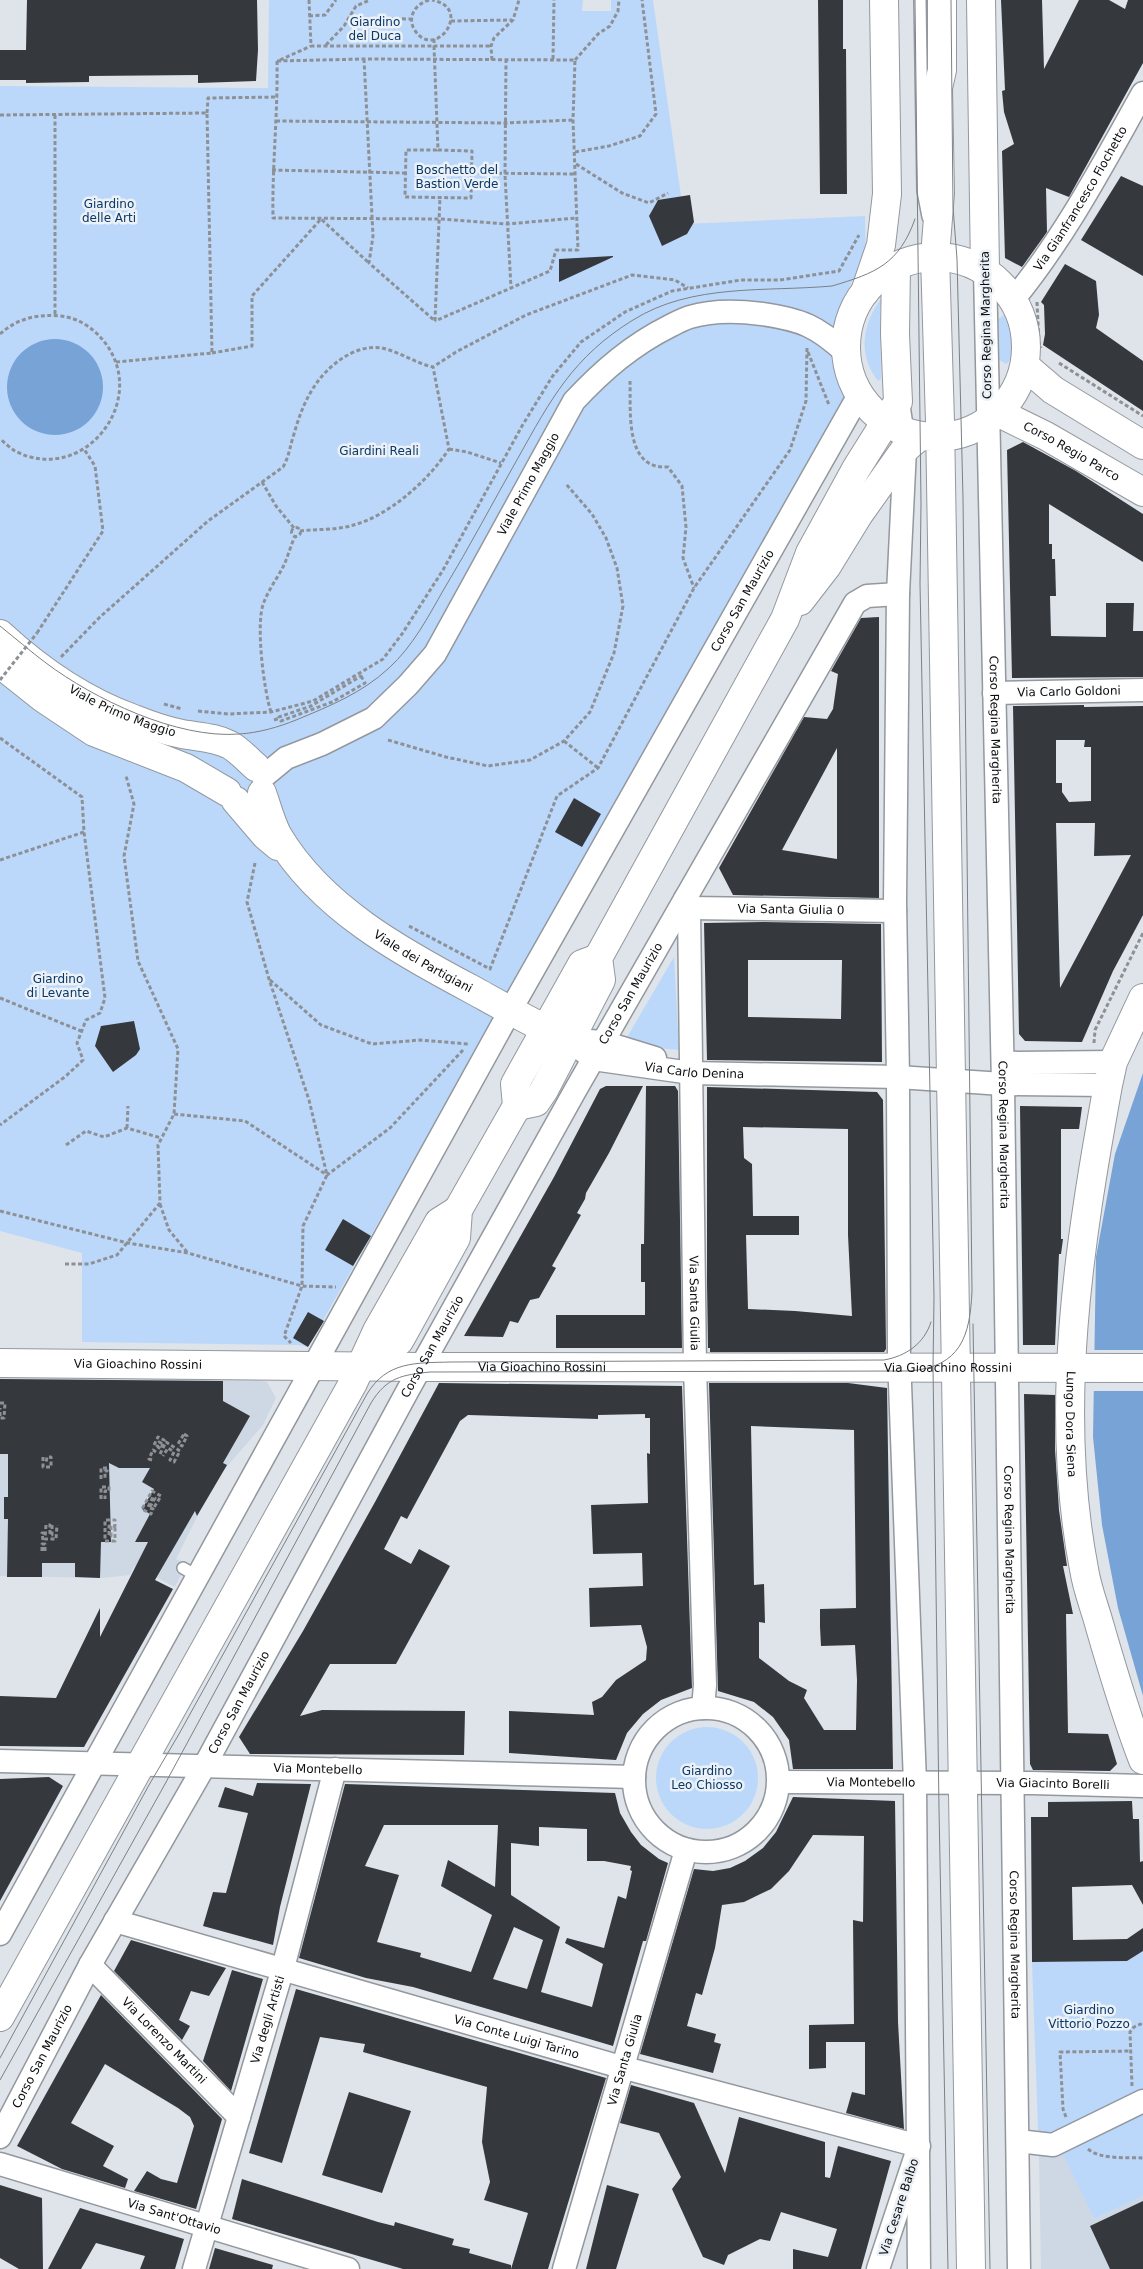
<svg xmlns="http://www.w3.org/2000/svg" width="1143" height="2269" font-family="'DejaVu Sans',sans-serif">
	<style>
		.built { fill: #ced8e4 }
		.green { fill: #bbd8fb }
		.water { fill: #78a3d6 }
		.pier { fill: #dee4ea }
		.building { fill: #35393e; fill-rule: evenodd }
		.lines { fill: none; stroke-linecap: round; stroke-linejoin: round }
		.lane-casing { stroke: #93989e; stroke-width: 14 }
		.street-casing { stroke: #93989e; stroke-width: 25 }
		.secondary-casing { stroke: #93989e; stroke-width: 30 }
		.primary-casing { stroke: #93989e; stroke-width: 30 }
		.path { stroke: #8d9196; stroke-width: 3; stroke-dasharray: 4 2.5; stroke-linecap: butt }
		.lane { stroke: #fff; stroke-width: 11 }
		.street { stroke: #fff; stroke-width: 22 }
		.secondary { stroke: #fff; stroke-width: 28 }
		.primary { stroke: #fff; stroke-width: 28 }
		.tram { stroke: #7c8084; stroke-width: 1 }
		.path-bridge { stroke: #8d9196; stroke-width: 3; stroke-dasharray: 4 2.5; stroke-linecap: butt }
		.labels { text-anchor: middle; stroke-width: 5; stroke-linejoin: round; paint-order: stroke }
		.park-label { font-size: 12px; fill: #0a3867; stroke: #ebf1f7 }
		.street-label { font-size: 12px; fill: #0b0d0f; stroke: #ebf1f7 }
	</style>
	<rect width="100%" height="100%" fill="#dee4ea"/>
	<path class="built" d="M0 1378H252L267 1382 276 1398 263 1425 216 1479 176 1559 186 1564 175 1587 134 1566 130 1575 102 1578 0 1576Z
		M1061 2149 1094 2219 1143 2196V2269H1041L1039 2157H1044Z"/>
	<path class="green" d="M269 0H583L582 11H611V0H653L685 224 865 216 866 264 851 283 836 322 834 355 846 394 308 1347 298 1345 82 1342V1253L0 1231V86L268 88Z
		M886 292 880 308 881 379 878 381C855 351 864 319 886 292Z
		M1004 315C1009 326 1019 356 1006 364L998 359 997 320Z
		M674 957 679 1050 648 1047 626 1039Z
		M656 1778a51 51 0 1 1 102 0a51 51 0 1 1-102 0Z
		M1143 1951V2196L1094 2219 1061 2150 1044 2157H1039L1032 1962 1127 1961Z"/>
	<path class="water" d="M7 387a48 48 0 1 1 96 0a48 48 0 1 1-96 0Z
		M1143 1073V1696L1118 1608 1102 1525 1093 1437 1096 1257 1115 1154Z"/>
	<path class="pier" d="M1092 1350H1143V1391H1091Z"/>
	<path class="building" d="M27 0H257L258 50 256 81 198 83V75L89 76V82L26 83V80H0V50H26Z
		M818 0H843V49H846L847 194H820Z
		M1001 0H1042L1044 69 1079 0H1109L1125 9 1128 0H1143V63L1069 197 1046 188 1047 232 1022 267 1005 258 1002 151 1014 144 1004 112 1002 91 1005 90Z
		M1121 176 1143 186V276L1081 240Z
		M690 195 694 222 687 234 662 246 649 216 658 200Z
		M613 256V257L559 282V259Z
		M1065 264 1096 281 1099 315 1096 328 1143 361V411L1043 345 1045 334 1044 305 1041 302Z
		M1023 442 1076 471 1143 514V562L1049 504V544H1052V559H1055L1056 596H1050L1051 636 1106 637V603H1134L1133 631H1143V677L1012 678 1007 450Z
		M879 617V898L733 895 719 868 804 717 827 719 833 709 838 674 831 671 861 618ZM837 748V859L782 850Z
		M1084 705V707L1143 706V915L1113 971 1082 1042 1025 1041 1019 1034 1013 706ZM1056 740H1085L1084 747H1091V801L1069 802 1062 792V783H1056ZM1056 823H1095L1094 856 1131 855 1060 988Z
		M574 798 601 814 582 847 555 832Z
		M763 922 881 924 882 1062 707 1060 704 923ZM748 960H842L841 1019 748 1017Z
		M134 1021 140 1049 136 1055 113 1072 95 1046 101 1026Z
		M606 1086H643L609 1153 586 1193 585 1199 577 1213 581 1215 552 1266 556 1268 539 1298 530 1300 518 1323 510 1321 503 1337 464 1336 554 1177 600 1089Z
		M646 1086H675L678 1091 682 1348H556V1315H645V1282H641V1244H644Z
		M707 1087 877 1092 883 1100 886 1349 884 1352H710V1348H708L707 1283ZM743 1127 848 1129V1235L852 1316 795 1311 748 1309 746 1235H799V1216H753L752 1164 744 1158Z
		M1020 1106 1082 1107 1079 1129H1061V1239H1063L1061 1254H1059L1055 1345H1023Z
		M343 1219 371 1236 353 1266 325 1250Z
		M308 1312 324 1321 308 1347 293 1338Z
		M0 1379 223 1381V1401L250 1416 223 1463 227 1465 197 1516 195 1511 155 1580 173 1589 84 1747 0 1746V1696L56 1698 100 1608V1637L148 1542H135L150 1514 142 1509 154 1489 142 1482 150 1468H119L109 1463 111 1542H101L100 1578 75 1577V1563H42V1577H7L8 1519H4V1497H8V1454H0Z
		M439 1383 682 1386 692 1688 661 1700 643 1714 627 1733 616 1760 509 1753V1711L594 1715 592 1702 602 1697 616 1680 646 1660 647 1647 641 1625 590 1627 589 1588 643 1586 642 1553 593 1554 591 1505 648 1503 647 1453 650 1454V1418H645V1414L598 1415V1419L468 1415 460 1421 407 1519 401 1516 384 1549 411 1564 419 1549 450 1566 396 1664H330L300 1716 322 1710 465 1711 464 1755 250 1754 239 1737 303 1631 375 1502Z
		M709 1383H848L887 1388 893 1769H793L789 1740 773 1717 754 1702 718 1691ZM751 1426 854 1430 856 1608 820 1609V1627L821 1646 855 1645 857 1680 856 1730H824L804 1698 807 1690 789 1681 759 1658V1622L765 1623 764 1584 754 1585Z
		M1024 1394 1055 1395V1449L1059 1510 1067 1566H1063L1073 1614H1066L1068 1733 1108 1734 1117 1764 1110 1771 1033 1770 1030 1764Z
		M49 1777 63 1786 0 1901V1779Z
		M257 1783 311 1784 280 1907 273 1945 203 1926 213 1892 226 1893 248 1813 218 1807 225 1787 253 1796Z
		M345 1784 615 1793 620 1813 631 1832 641 1845 659 1859 668 1863 646 1941H643L613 2046 413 1987 366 1978 299 1958ZM384 1825H498L495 1887 448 1860 441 1886 492 1915 471 1972 420 1957 421 1953 377 1942 399 1875 365 1866ZM539 1827 587 1829V1861H604L631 1866 630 1870 632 1871 626 1899 618 1896 604 1948 567 1938 565 1943 603 1964 592 2007 541 1992 560 1927 511 1895V1843L539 1846ZM514 1927 543 1940 527 1989 493 1979Z
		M793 1797 895 1801 898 2022 904 2129 846 2113 852 2092 865 2095V2042H826V2068L809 2069V2025L854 2024 853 1920 863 1922 864 1836 813 1835 789 1871 771 1889 744 1902 722 1905 715 1948 702 1995 696 1993 687 2026 716 2034 714 2042 721 2044 713 2073 640 2054 694 1869 713 1871 730 1868 745 1861 763 1848 776 1832Z
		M1132 1801 1133 1819H1139L1140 1862 1143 1861V1905L1132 1885 1072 1887 1073 1940 1127 1939 1143 1928V1951L1127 1961 1032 1962 1031 1817H1048V1802Z
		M131 1940 226 1968 209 1996 191 1991 179 2020 190 2026 182 2040 114 1971Z
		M232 1970 263 1979 231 2091 203 2061Z
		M296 1989 606 2078 548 2269H511L528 2213 484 2200 490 2182 482 2142 487 2087 363 2052 365 2044 320 2037 282 2163 249 2153Z
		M101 1995 222 2119 196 2209 134 2191 147 2171 161 2179 177 2183 194 2126 190 2117 178 2108 105 2064 71 2123 114 2146 103 2166 128 2179 125 2188 62 2169 17 2146Z
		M631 2085 694 2103 725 2173 739 2117 825 2142V2177L830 2178 838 2146 891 2161 861 2269H793V2249L828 2257 837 2229 781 2212 770 2241 760 2239 728 2255 724 2265 703 2257 672 2189 681 2177 659 2133 620 2123Z
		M349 2092 411 2111 382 2193 322 2175Z
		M242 2179 378 2222 394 2226 395 2222 454 2239 452 2245 470 2249 469 2253 511 2265V2269H403L232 2219Z
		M0 2185 42 2198 43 2269H19L0 2258Z
		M607 2185 639 2194 616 2269H586Z
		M1143 2201V2269H1110L1090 2226Z
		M80 2208 184 2239 175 2269H140L145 2256 96 2243 81 2269H48Z
		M215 2248 273 2265 272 2269H209Z"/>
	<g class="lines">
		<g class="lane-casing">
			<path id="lane" d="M920 0 923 191 928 217
				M183 1568 197 1576"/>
		</g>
		<g class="street-casing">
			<g id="street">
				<path id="s1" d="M985 271 1003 1084 1019 2269"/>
				<path id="s2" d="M1013 300C1065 237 1103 164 1143 93"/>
				<path d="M898 402 905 449 898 594 895 902 898 1077 899 1357 915 1783 919 2269"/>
				<path id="s3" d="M994 693 1143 690"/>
				<path id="s4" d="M263 777 286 758 322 744 374 718 408 685 435 654 574 401C603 370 632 345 670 326 676 323 683 319 690 317 713 310 740 311 762 314 802 320 817 326 846 353"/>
				<path id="s5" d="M685 899 689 908 695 1367 705 1685 703 1708"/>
				<path id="s6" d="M689 908 895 911"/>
				<path d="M589 1041 603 1042 655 1058"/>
				<path id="s7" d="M583 1051 593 1059 691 1073 898 1077 1003 1084 1108 1085"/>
				<path d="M1003 1063 1113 1062"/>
				<circle cx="706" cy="1780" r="72"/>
				<path id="s8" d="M0 1761 634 1777"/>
				<path id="s9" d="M779 1782 1032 1783 1143 1786"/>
				<path id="s10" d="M115 1921 621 2067 919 2146 878 2269"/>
				<path id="s11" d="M0 1934 510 1011 859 395"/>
				<path id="s12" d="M90 1965 239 2117"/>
				<path id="s13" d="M0 2137 90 1965 205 1765 408 1390 576 1089 855 603 867 596 898 594"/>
				<path d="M1018 2141 1053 2145 1143 2101"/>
				<path id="s14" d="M0 2164 348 2269"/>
				<path id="s15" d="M194 2269 283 1968 335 1769"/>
				<path id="s16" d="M564 2269 686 1850"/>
			</g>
		</g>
		<g class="secondary-casing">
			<g id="secondary">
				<path d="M981 0 985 271"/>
				<path d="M865 292 881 245 887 194 884 0"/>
				<path d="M1025 366 1053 390 1143 445"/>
				<path id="s17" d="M999 413 1046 436 1143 492"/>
				<path d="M800 601 827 566 859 514 905 449 920 436"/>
				<path id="s18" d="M0 634C39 670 84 701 134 719 149 725 166 731 182 734 198 737 215 737 230 745 240 751 247 759 256 767"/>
				<path d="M0 664 43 698 94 732 186 768 227 792"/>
				<path id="s19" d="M262 793C267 807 271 823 278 836 321 908 401 952 473 990 502 1006 530 1022 560 1036"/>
				<path d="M236 801 265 835 278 846"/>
				<path id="s20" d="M1143 998 1113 1062 1108 1085C1079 1244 1053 1409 1084 1569 1087 1589 1095 1608 1100 1627 1113 1672 1126 1716 1143 1760"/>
				<path d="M517 1106 536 1102 544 1090 601 980 598 958 785 619 810 553 856 469 898 402 895 334 896 266"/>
				<path id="s21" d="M0 1363 421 1367 1143 1368"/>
				<path d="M363 1366 399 1341 403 1334 456 1238 458 1210 517 1106 515 1084 582 964 598 958"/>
				<path d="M0 2017 353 1383 377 1331 439 1222 458 1210"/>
			</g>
		</g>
		<g class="primary-casing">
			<path id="primary" d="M942 0V70L938 88 940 193 935 256 940 422 971 2269
				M846 347a90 90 0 1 1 180 0a90 90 0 1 1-180 0Z"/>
		</g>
		<path class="path" d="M309 0 311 46H434L438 150 472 151 471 198 405 197 406 150H438
			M429 0C416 4 407 16 414 29 434 63 475 8 432 0
			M309 16 325 15 336 0
			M350 18 412 19
			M451 21 512 20
			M434 39V46H491
			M326 45 344 26 356 6 370 0
			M364 59 373 236 369 263 435 321
			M506 59 505 175 511 288
			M553 59 554 0
			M280 60 311 46
			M492 60 491 46 494 38 513 20 519 0
			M575 60 598 34 610 26 618 11 619 0
			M277 61 364 59 575 60 573 120 578 250H556L550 271 435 321
			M277 61C278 114 272 165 273 218L440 219 507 224 576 218
			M207 113 208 98 278 97
			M0 115 207 113 212 353 116 362
			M55 115V315
			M276 121 505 123 573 120
			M575 152 609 146 640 136 656 114 642 0
			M576 164 622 193 649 203 668 193
			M272 170 405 173
			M472 173 576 174
			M1037 302 1039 343 1041 348
			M435 321 440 197
			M0 334C18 318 37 314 60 316 76 317 92 327 102 339 153 398 84 487 15 451 10 448 5 443 0 439
			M808 352 829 405
			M212 353 252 346V296L321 219 369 263
			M1059 363 1143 416
			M630 381C631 411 624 470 668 467L682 486 686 527 683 558 694 588
			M449 449 467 452 501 463
			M262 482 276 506 294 528
			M291.5 532a4.5 4.5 0 1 1 9 0a4.5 4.5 0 1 1-9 0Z
			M300 531C317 529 335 530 350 526 388 517 428 481 449 449L433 367
			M37 633 103 531 95 466 84 449
			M61 657 100 617 208 521 283 467C289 457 290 446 294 434 303 402 316 374 346 356 356 350 369 346 382 348 400 352 415 363 433 367L456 352 526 315 632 275 675 280 688 288
			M361 676 365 683 332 702 281 721 279 717 311 706Z
			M164 704 182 709
			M198 711 228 714 271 712 313 701 383 659 402 634 443 570 522 426 552 377 581 342 625 312 672 291 741 280H780L839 271 859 235
			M271 712C264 691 255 622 264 602 269 589 278 577 284 565 288 556 291 545 295 536
			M274 720 280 718
			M0 738 82 797 84 832 105 998 100 1013 86 1020 77 1043 83 1060 66 1076 0 1125
			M388 740 446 757 488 766 530 760 564 741 590 712 614 653 623 606 617 568 606 538 592 514 566 484
			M564 741 598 768
			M0 860 84 832
			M255 863 247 902 269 979 309 1100 327 1175 303 1226 302 1286 284 1336 291 1343
			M409 926 490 969 557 796 598 768 694 588 790 450 806 401 807 347
			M270 980 321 1025 372 1044 420 1040 468 1044
			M0 998 81 1031
			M1094 1043 1095 1030 1143 933
			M174 1114 245 1121 327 1175 390 1128 463 1050
			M127 1128 128 1106
			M66 1145 86 1131 104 1137 127 1128 161 1138
			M160 1204 169 1230 187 1252
			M0 1211 128 1243 188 1253 302 1286 336 1287
			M65 1264H89L117 1255 160 1203 158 1145 174 1114 178 1049 138 961 124 856 134 804 126 776
			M0 1403H5L4 1418H0V1408
			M184 1434 187 1436 182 1446 178 1444Z
			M154 1445 158 1437 164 1440 161 1449 158 1447 161 1443 159 1442 157 1447
			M160 1454 166 1442 180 1451 174 1462 170 1460 174 1452 168 1448 163 1456
			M43 1457V1467H51V1457H47L46 1463
			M152 1460 149 1459 153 1450 156 1452
			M101 1479V1468H108L107 1471H105V1479
			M101 1499V1487H109V1491H105V1499
			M150 1507 155 1498 153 1497 148 1507 153 1509 151 1514 142 1509 152 1491 161 1496 153 1509
			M52 1525V1535H50V1525H46L45 1539H56L57 1525
			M111 1526V1536H109V1526H115V1520H105V1541H115V1526
			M43 1540 42 1533H46V1535
			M42 1551V1544H45V1551
			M1132 2086 1130 2032 1134 2027 1143 2023
			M1066 2117 1063 2109 1060 2052 1131 2051
			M1088 2149C1101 2160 1126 2157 1143 2158"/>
		<use href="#lane" class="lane"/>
		<use href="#street" class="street"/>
		<use href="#secondary" class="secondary"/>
		<use href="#primary" class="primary"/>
		<path class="tram" d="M915 0 921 504 920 584 934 1297 933 1367 939 1809 948 2269
			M0 626C15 638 30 651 46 663 94 699 177 739 239 734 258 733 279 727 296 720 330 706 362 693 389 668 413 646 428 617 444 589 470 546 493 502 518 458 551 399 573 357 633 320 692 283 766 292 832 286 876 273 899 264 915 219
			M973 1324 990 2269
			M0 2058 149 1785 179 1734 367 1394C387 1361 416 1363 451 1362L884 1360C906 1356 924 1344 931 1322
			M0 2080 165 1784 371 1403C387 1377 402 1375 430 1372L909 1371C961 1367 970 1336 972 1291L963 498 957 259 953 207 951 0"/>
		<path class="path-bridge" d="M0 680 37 633"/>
	</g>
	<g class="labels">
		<g class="park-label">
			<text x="375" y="26">Giardino<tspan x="375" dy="14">del Duca</tspan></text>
			<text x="457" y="174">Boschetto del<tspan x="457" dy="14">Bastion Verde</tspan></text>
			<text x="109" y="208">Giardino<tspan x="109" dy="14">delle Arti</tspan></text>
			<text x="379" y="455">Giardini Reali</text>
			<text x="58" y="983">Giardino<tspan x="58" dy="14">di Levante</tspan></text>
			<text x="707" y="1775">Giardino<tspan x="707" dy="14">Leo Chiosso</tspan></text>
			<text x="1089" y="2014">Giardino<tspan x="1089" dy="14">Vittorio Pozzo</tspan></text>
		</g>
		<g class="street-label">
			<text dy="4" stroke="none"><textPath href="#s2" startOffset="122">Via Gianfrancesco Fiochetto</textPath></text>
			<text transform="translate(986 325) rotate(-91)" y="4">Corso Regina Margherita</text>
			<text dy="4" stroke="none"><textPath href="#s17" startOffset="82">Corso Regio Parco</textPath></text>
			<text dy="4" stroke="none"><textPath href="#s4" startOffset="409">Viale Primo Maggio</textPath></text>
			<text dy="4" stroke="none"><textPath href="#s11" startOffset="1526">Corso San Maurizio</textPath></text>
			<text dy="4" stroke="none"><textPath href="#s3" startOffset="75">Via Carlo Goldoni</textPath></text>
			<text dy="4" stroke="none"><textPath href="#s18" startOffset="146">Viale Primo Maggio</textPath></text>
			<text dy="4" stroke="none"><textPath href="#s1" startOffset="459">Corso Regina Margherita</textPath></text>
			<text dy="4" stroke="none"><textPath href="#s6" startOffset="102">Via Santa Giulia 0</textPath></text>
			<text dy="4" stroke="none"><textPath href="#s19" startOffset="240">Viale dei Partigiani</textPath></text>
			<text dy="4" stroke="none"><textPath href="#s13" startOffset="1306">Corso San Maurizio</textPath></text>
			<text dy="4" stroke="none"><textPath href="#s7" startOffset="115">Via Carlo Denina</textPath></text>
			<text dy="4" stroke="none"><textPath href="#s1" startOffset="864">Corso Regina Margherita</textPath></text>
			<text dy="4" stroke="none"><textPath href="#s5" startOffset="405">Via Santa Giulia</textPath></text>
			<text dy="4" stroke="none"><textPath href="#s13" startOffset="901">Corso San Maurizio</textPath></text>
			<text dy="4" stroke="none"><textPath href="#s21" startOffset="138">Via Gioachino Rossini</textPath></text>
			<text dy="4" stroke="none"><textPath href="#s21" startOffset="542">Via Gioachino Rossini</textPath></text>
			<text dy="4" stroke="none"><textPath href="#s21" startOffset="948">Via Gioachino Rossini</textPath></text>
			<text dy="4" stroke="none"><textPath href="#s20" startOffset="436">Lungo Dora Siena</textPath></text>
			<text dy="4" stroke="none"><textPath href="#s1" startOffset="1269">Corso Regina Margherita</textPath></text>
			<text dy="4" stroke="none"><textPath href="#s13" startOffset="496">Corso San Maurizio</textPath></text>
			<text dy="4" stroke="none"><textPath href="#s8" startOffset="318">Via Montebello</textPath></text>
			<text dy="4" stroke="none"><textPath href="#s9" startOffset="92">Via Montebello</textPath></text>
			<text dy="4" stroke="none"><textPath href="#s9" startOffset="274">Via Giacinto Borelli</textPath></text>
			<text dy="4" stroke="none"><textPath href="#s1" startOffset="1674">Corso Regina Margherita</textPath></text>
			<text dy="4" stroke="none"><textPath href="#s15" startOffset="260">Via degli Artisti</textPath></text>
			<text dy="4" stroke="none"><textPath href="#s10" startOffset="418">Via Conte Luigi Tarino</textPath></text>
			<text dy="4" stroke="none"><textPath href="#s12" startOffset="106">Via Lorenzo Martini</textPath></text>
			<text dy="4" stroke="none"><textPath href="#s13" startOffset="91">Corso San Maurizio</textPath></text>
			<text dy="4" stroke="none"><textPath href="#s16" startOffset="218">Via Santa Giulia</textPath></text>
			<text transform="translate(899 2207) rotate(-72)" y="4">Via Cesare Balbo</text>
			<text dy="4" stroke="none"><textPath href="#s14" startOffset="182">Via Sant'Ottavio</textPath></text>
		</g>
	</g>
</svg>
